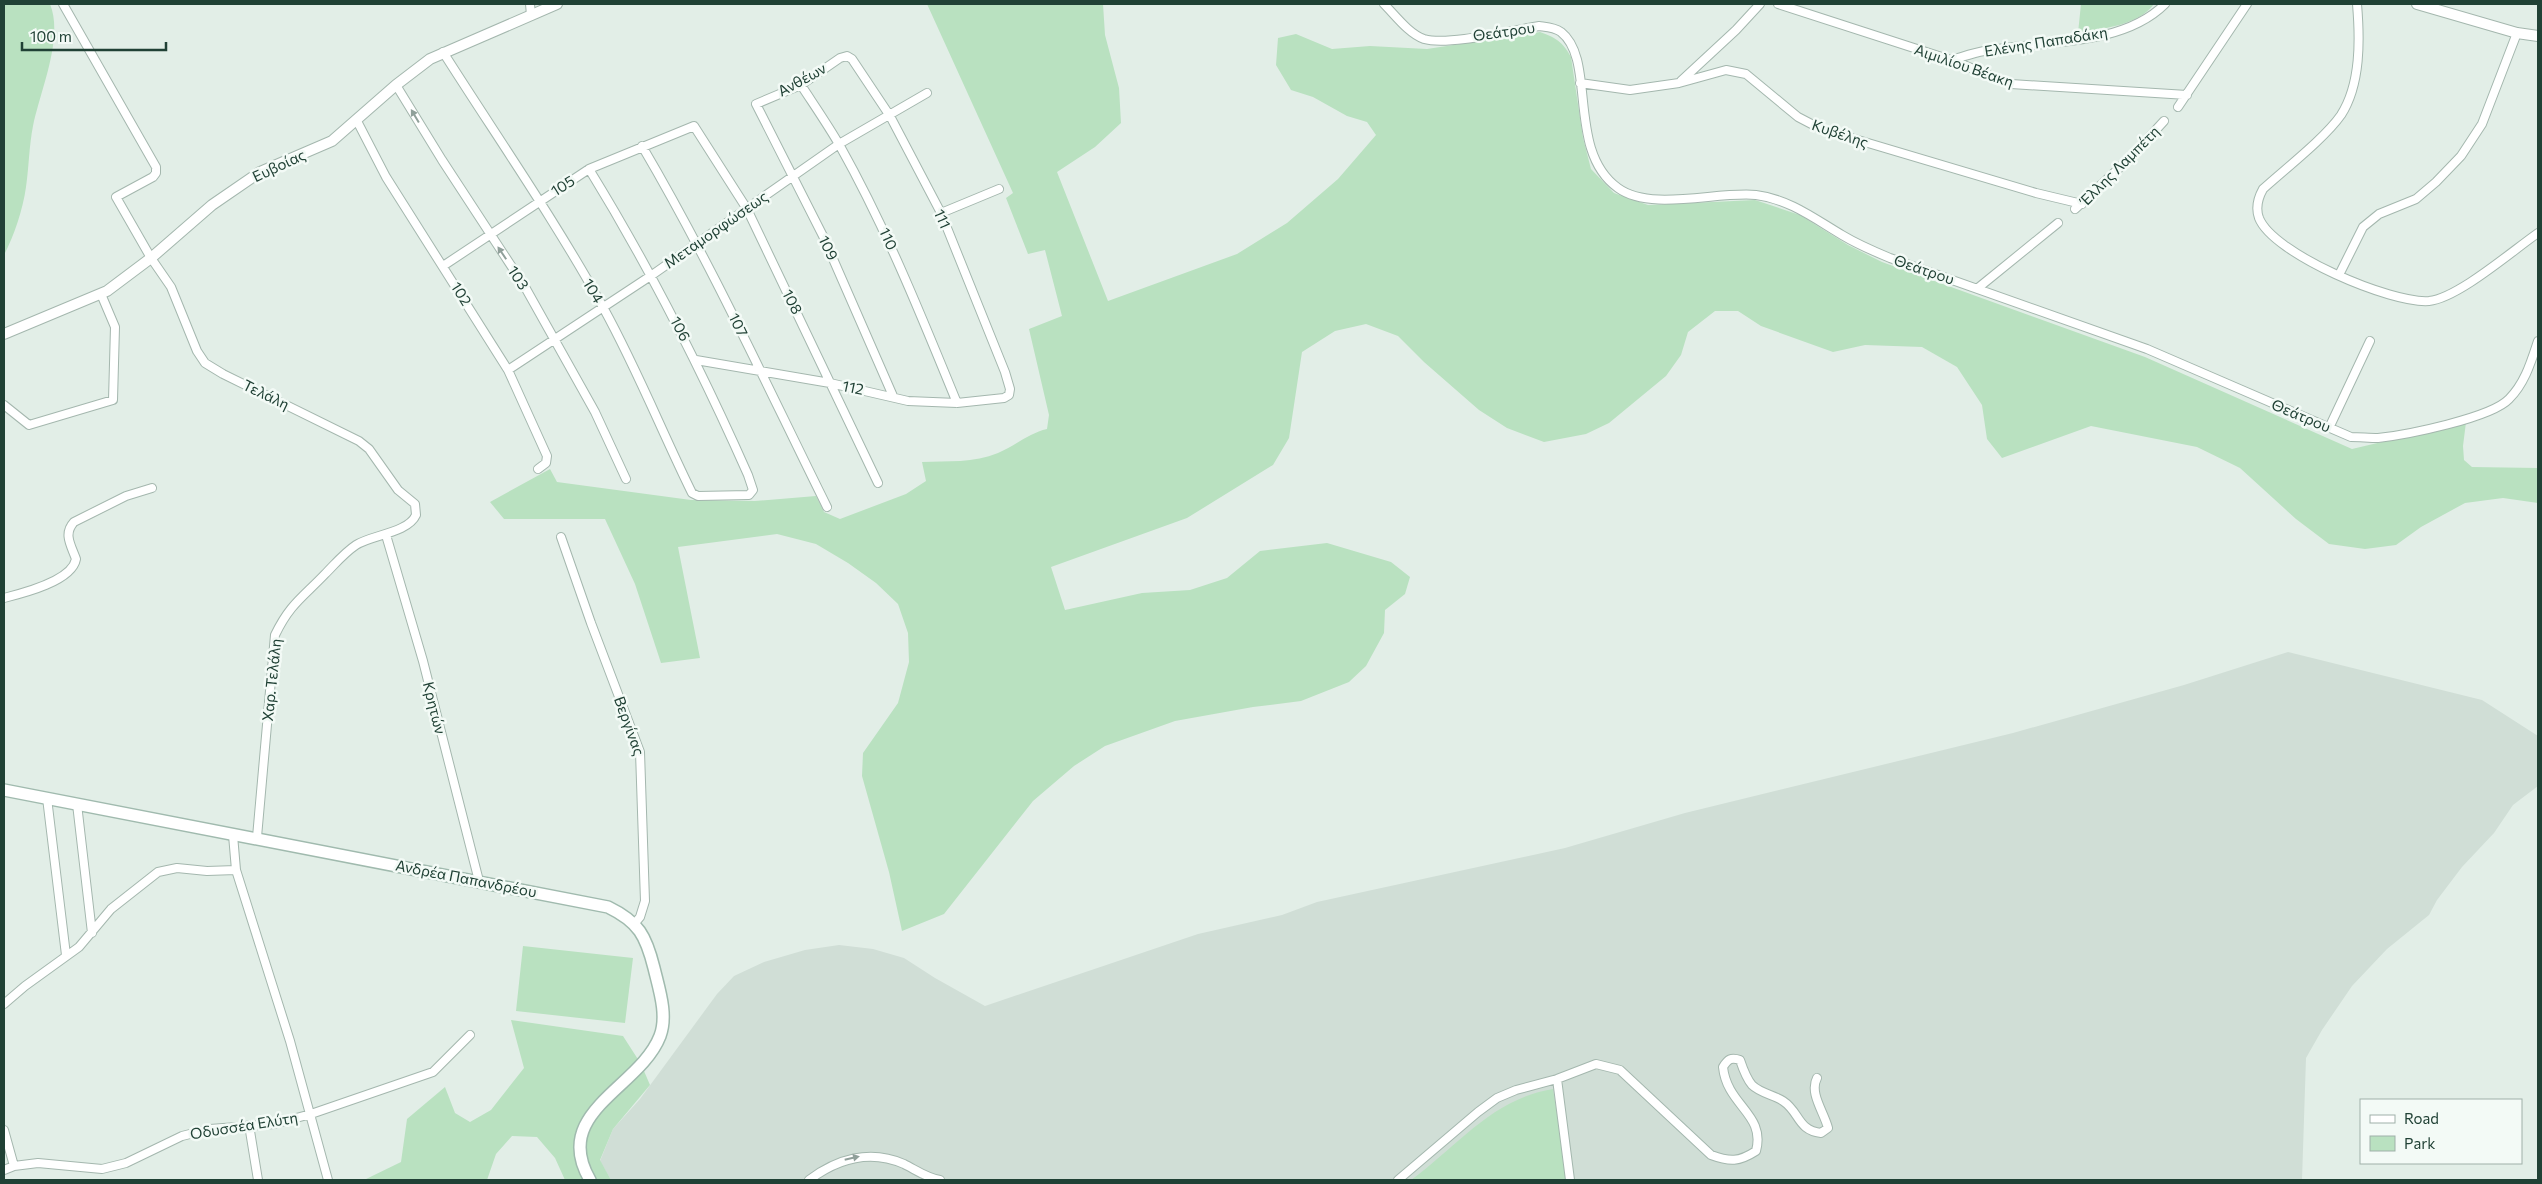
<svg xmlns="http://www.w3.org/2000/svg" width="2542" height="1184" font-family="Commissioner,sans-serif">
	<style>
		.built { fill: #d0ded6 }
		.green { fill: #b9e1c0 }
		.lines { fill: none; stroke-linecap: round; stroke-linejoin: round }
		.minor-casing { stroke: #a4b7ae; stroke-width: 10 }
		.tertiary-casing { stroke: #a4b7ae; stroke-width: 12 }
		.secondary-casing { stroke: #a0baae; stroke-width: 14 }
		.minor { stroke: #fff; stroke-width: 8 }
		.tertiary { stroke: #fff; stroke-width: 10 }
		.secondary { stroke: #fff; stroke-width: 11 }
		.oneway { fill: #90a09a }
		.labels { text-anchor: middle; stroke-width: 5; stroke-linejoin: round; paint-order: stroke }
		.street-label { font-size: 15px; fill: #204135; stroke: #f3faf6 }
	</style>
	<rect width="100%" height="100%" fill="#e2eee7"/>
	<path class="built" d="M2288 652 2482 700 2538 736V786L2513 805 2494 833 2462 867 2437 900 2429 915 2387 949 2352 986 2322 1030 2306 1058 2302 1180H611L600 1161 613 1129 640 1099 717 994 734 976 764 962 805 950 839 945 873 949 904 958 935 978 985 1006 1198 934 1282 915 1317 902 1565 848 1685 813 2013 733 2184 685Z"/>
	<path class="green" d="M4 4H50C64 38 40 91 33 126 29 146 29 167 26 187 23 209 14 236 4 255Z
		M927 4H1103L1105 35 1119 88 1121 123 1095 147 1057 172 1108 301 1237 254 1287 223 1338 179 1376 135 1367 122 1347 116 1313 97 1291 90 1276 65 1278 38 1296 34 1332 49 1370 46 1427 49 1540 32C1555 37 1563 42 1571 57L1583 138 1591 169 1614 193 1648 205 1755 200 1800 215 1848 245 1882 262 2145 357 2352 449 2466 422 2463 446 2464 460 2472 467 2538 468V503L2503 498 2465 503 2421 527 2396 545 2365 549 2329 544 2296 519 2240 468 2197 447 2091 426 2002 458 1987 439 1982 405 1957 367 1922 347 1865 345 1833 352 1761 326 1738 311H1715L1688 332 1681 355 1666 376 1609 423 1586 434 1544 442 1507 428 1479 410 1424 362 1398 336 1366 324 1335 331 1302 352 1289 438 1273 465 1187 518 1051 567 1065 610 1142 593 1190 590 1227 578 1260 551 1327 543 1391 562 1410 577 1405 594 1385 610 1384 633 1366 666 1349 682 1301 701 1253 707 1175 721 1105 746 1074 766 1033 801 944 914 902 931 889 872 862 776 863 753 898 703 909 662 908 633 898 604 876 583 848 563 816 544 777 534 678 547 700 658 661 663 635 584 605 519H504L490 502 550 469 557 482 691 500 755 501 816 496 824 512 840 519 906 494 926 481 922 462C947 461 974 463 998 453 1015 446 1029 433 1047 429L1049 415 1029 329 1062 316 1045 250 1028 254 1006 198 1013 193Z
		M2081 4H2154C2139 25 2102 29 2078 33Z
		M523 946 633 958 625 1023 516 1011Z
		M511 1020 623 1036 641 1064 650 1085 613 1129 600 1160 611 1180H565L555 1158 537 1137 512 1136 496 1154 487 1180H364L401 1162 407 1119 445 1087 455 1113 470 1122 491 1110 524 1068Z
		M1553 1089 1567 1180H1411C1459 1145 1492 1099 1553 1089Z"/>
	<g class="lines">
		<g class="minor-casing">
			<path id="minor" d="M63 4 156 167V173L153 177 116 197 151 258 171 287 197 351 205 363 223 374 359 441 369 449 398 490 415 504 416 515C408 533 371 535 356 545 344 553 335 564 325 574 302 598 290 604 275 635L257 837
				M530 4 531 15
				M1384 4C1395 15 1409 34 1424 39 1449 46 1512 30 1539 26 1546 27 1554 27 1561 32 1597 60 1566 151 1618 188 1651 212 1717 191 1756 195 1789 199 1815 219 1842 235 1857 244 1873 251 1890 258L2147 349 2351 437C2360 437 2369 438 2378 438 2406 435 2491 418 2509 399 2525 383 2531 362 2538 341
				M1778 4 1951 60 2011 84 2187 95
				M2357 4C2360 39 2361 84 2341 115 2325 138 2285 169 2263 189 2258 198 2255 207 2259 218 2273 254 2392 304 2429 301 2458 298 2512 251 2538 233
				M443 52C497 137 555 220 604 309 637 369 662 432 692 493L698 496 749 495 753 490 748 475C701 369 650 268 589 169
				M1951 60C1962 57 1973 53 1984 51 2041 41 2122 47 2165 4
				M1681 81 1736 30 1760 4
				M1580 83 1630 90 1679 83 1726 70 1746 74 1798 117 1821 129 2036 193 2082 204
				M396 85 442 160 525 287 595 412 626 479
				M801 85C814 105 828 125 840 146 886 228 921 315 957 403
				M2178 107 2247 4
				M357 121 386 177 508 370 547 456 546 463 538 469
				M642 146C711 263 767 386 827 507
				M2075 209 2130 158 2164 121
				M941 213 999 189
				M443 266 589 169 694 126 747 209 878 483
				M2339 275 2363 227 2379 214 2416 199 2436 182 2461 156 2482 124 2517 33
				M1978 288 2058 223
				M696 360 830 383 908 401 957 403 1004 398 1009 395 1010 389 1005 372 941 213 890 116 852 59 847 56 840 58 801 85 756 104 823 236 893 396
				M508 370 652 275 839 144 927 93
				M4 405 29 425 113 400 115 327 101 294
				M2329 428 2370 341
				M386 535 423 661 479 881
				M561 537 591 623 640 752 645 901 640 917 635 923
				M4 598C24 593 72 581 76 559 71 545 63 534 74 522L126 496 152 488
				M47 798 66 955
				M77 804 92 933
				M233 835 236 870 290 1041 328 1180
				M4 1004 25 986 79 947 111 909 158 872 177 868 207 871 236 870
				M1557 1079 1570 1180
				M249 1125 258 1180
				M4 1130 14 1166
				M4 1170 14 1166 38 1163 102 1169 126 1163 182 1136 210 1129 274 1124 311 1114 433 1072 470 1035
				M809 1180C837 1159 870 1149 904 1164 916 1170 927 1178 940 1180
				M1398 1180 1478 1112 1497 1098 1516 1090 1557 1079 1596 1064 1620 1070 1711 1155C1730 1162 1739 1162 1756 1151 1766 1114 1727 1106 1723 1067 1728 1059 1731 1057 1740 1060 1743 1069 1746 1078 1752 1085 1760 1093 1774 1095 1783 1101 1800 1112 1797 1130 1821 1133L1828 1128C1824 1112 1809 1093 1817 1078"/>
		</g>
		<g class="tertiary-casing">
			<path id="tertiary" d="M2417 4 2517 33 2538 36
				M4 334 107 291 151 258 212 205 260 172 332 141 396 85 430 59 557 4"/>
		</g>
		<g class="secondary-casing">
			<path id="secondary" d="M4 790 608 907C639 922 646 936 654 968 659 989 668 1015 660 1036 640 1088 550 1112 590 1180"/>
		</g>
		<use href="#minor" class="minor"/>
		<use href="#tertiary" class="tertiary"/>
		<use href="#secondary" class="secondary"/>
	</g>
	<defs><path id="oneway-solid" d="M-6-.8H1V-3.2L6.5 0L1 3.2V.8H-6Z" transform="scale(1.25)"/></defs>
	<g class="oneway">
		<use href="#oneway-solid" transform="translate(415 116) rotate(-121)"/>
		<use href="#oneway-solid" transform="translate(502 253) rotate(-124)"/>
		<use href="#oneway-solid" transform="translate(852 1158) rotate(-13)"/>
	</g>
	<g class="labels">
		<g class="street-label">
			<text transform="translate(1504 32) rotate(-8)" y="5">Θεάτρου</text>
			<text transform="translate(2046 42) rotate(-9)" y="5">Ελένης Παπαδάκη</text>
			<text transform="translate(1964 66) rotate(19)" y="5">Αιμιλίου Βέακη</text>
			<text transform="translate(802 80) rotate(-29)" y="5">Ανθέων</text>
			<text transform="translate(1840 134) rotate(19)" y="5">Κυβέλης</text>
			<text transform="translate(279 166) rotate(-25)" y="5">Ευβοίας</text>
			<text transform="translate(2120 166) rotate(-45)" y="5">Έλλης Λαμπέτη</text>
			<text transform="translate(563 186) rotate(-32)" y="5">105</text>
			<text transform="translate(942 219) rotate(66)" y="5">111</text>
			<text transform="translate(716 230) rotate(-35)" y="5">Μεταμορφώσεως</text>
			<text transform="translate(888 239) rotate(65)" y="5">110</text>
			<text transform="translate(828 248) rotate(65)" y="5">109</text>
			<text transform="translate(1924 270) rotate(19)" y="5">Θεάτρου</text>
			<text transform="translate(518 278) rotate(57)" y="5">103</text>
			<text transform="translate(593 291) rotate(59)" y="5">104</text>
			<text transform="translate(461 294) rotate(58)" y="5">102</text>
			<text transform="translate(792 302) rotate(63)" y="5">108</text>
			<text transform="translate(738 325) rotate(64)" y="5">107</text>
			<text transform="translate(680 329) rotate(63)" y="5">106</text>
			<text transform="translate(853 388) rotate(12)" y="5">112</text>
			<text transform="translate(266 395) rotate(26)" y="5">Τελάλη</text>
			<text transform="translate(2301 416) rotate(23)" y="5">Θεάτρου</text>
			<text transform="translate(272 680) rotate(-84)" y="5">Χαρ. Τελάλη</text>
			<text transform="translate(434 708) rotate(76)" y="5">Κρητών</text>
			<text transform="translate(629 726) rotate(70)" y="5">Βεργίνας</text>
			<text transform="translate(466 879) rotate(11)" y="5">Ανδρέα Παπανδρέου</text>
			<text transform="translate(244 1126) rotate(-9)" y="5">Οδυσσέα Ελύτη</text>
		</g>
	</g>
	<rect width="2542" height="1184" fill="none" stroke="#204135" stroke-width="10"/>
	<rect x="2360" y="1099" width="162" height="65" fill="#f3faf6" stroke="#9fb0a9"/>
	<rect x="2370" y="1115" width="25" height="8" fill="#ffffff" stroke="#9fb0a9"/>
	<text x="2404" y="1124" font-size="15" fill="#204135">Road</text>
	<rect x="2370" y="1136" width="25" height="15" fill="#b9e1c0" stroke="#9fb0a9"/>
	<text x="2404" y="1149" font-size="15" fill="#204135">Park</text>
	<path d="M22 42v8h144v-8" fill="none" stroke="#204135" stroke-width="2.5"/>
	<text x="30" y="42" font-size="15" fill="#204135" stroke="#f3faf6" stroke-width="4" paint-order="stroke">100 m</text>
</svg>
